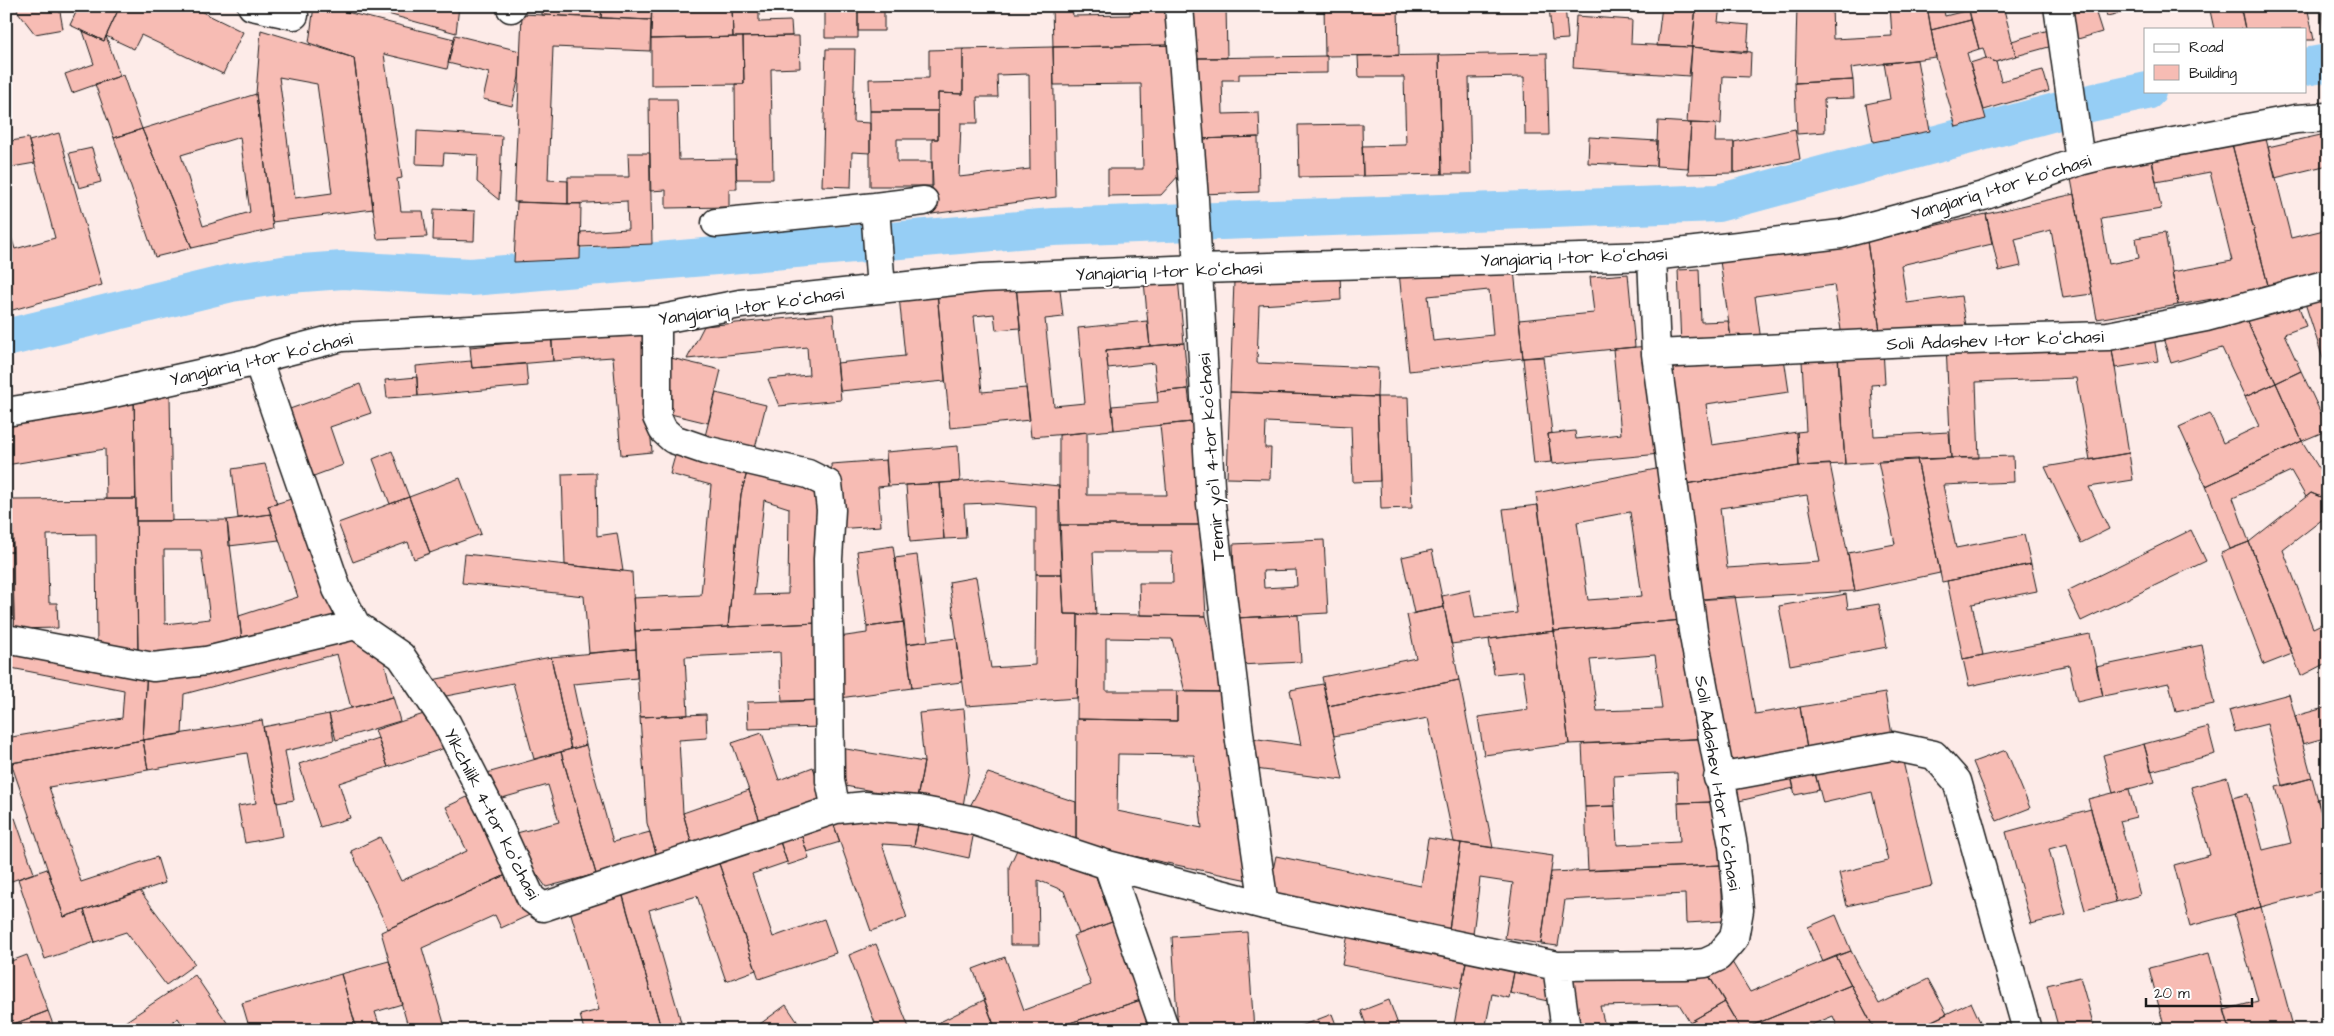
<svg xmlns="http://www.w3.org/2000/svg" width="2334" height="1036" font-family="'Architects Daughter',sans-serif">
	<style>
		.lines { fill: none; stroke-linecap: round; stroke-linejoin: round }
		.canal { stroke: #96cef5; stroke-width: 38 }
		.building { fill: #f7bcb4; stroke: #1c1c1c; fill-rule: evenodd }
		.minor-casing { stroke: #1c1c1c; stroke-width: 31 }
		.minor { stroke: #fff; stroke-width: 28 }
		.labels { text-anchor: middle; stroke-width: 4; stroke-linejoin: round; paint-order: stroke }
		.street-label { font-size: 18px; fill: #1c1c1c; stroke: #fff }
	</style>
	<rect width="100%" height="100%" fill="#fdebe8"/>
	<filter id="ink" filterUnits="userSpaceOnUse"><feTurbulence type="fractalNoise" baseFrequency=".02" numOctaves="2"/><feDisplacementMap in="SourceGraphic" scale="10" xChannelSelector="R" yChannelSelector="G"/><feConvolveMatrix kernelMatrix="1 2 1 2 8 2 1 2 1" color-interpolation-filters="sRGB"/></filter>
	<g filter="url(#ink)">
		<g class="lines">
			<path class="canal" d="M2305 67 2328 63
				M6 338 231 283 289 274 343 270 471 277 1053 227 1718 203 2081 105 2147 91"/>
		</g>
		<path class="building" d="M17 6H59L63 29 35 34 18 12Z
			M79 6H120L104 41 70 25Z
			M120 6H190L243 32 223 74 141 35 134 49 106 36Z
			M314 6H323L454 39 447 69 384 54 402 178 397 179 401 211H423L427 237 377 239 354 58 309 43Z
			M359 6H459L456 33Z
			M542 6H602L601 18 542 15Z
			M602 6H652L651 20 601 18Z
			M652 6H671L670 12 706 9V6H732L733 37 651 39Z
			M732 6H759V22L791 21 792 36 733 37Z
			M825 6H858V38H825Z
			M858 6H884V31H858Z
			M1052 6H1072L1073 16 1130 15V6H1169L1172 45 1053 47Z
			M1188 6H1226L1227 58H1189Z
			M1324 6H1398L1399 55 1325 56Z
			M1549 6H1565L1568 39 1552 40Z
			M1662 6H1696L1692 47 1657 46Z
			M1696 6H1720L1718 22 1749 25 1747 53 1692 47Z
			M1797 6H1832L1833 39 1892 36 1890 6H1927L1936 57 1851 68 1853 80 1795 83Z
			M1927 6H1943L1945 16 1969 10 1971 20 1931 30Z
			M1986 6H2003L2016 56 1996 62 1986 58 1983 48 1979 49 1969 10Z
			M2104 6H2152L2107 16Z
			M2209 6H2240L2245 29H2214Z
			M2254 6H2307L2314 40H2305V29H2245L2241 8Z
			M2322 6H2328V43H2326Z
			M2094 7 2102 32 2071 41 2064 15Z
			M522 14 651 20 650 51 553 47 548 180 568 181V204L514 202Z
			M1576 16 1632 20 1631 44 1692 47 1689 76 1573 68Z
			M1971 20 1979 49 1967 53 1986 119 1956 127 1936 57 1931 30Z
			M2052 29 2056 45 2016 56 2012 41Z
			M261 30 354 58 373 209 272 222 256 94ZM279 77 317 84 332 193 295 198Z
			M83 31 104 41 106 36 120 76 72 93 65 74 94 64Z
			M455 35 520 51 519 77 512 106 483 99 489 73 448 63Z
			M792 36H799L800 68 771 69 773 179H736L735 84H744L743 37Z
			M743 37 744 84 651 85V39Z
			M1177 45 1180 174 1161 195 1108 196V169H1143L1141 84 1054 85 1053 47Z
			M1053 47 1056 197 932 214V139H938V93L963 94V49ZM1029 74 1030 169 959 177 961 123H978L977 97H998L997 75Z
			M1692 47 1751 52 1750 77 1723 76 1721 124 1687 123Z
			M826 49H855L853 122 870 123V153L852 152 851 187 822 186Z
			M963 49V94L938 93V111H870L869 79 929 78V50Z
			M1547 53 1549 135H1525L1524 77 1469 78 1471 174H1442L1439 55Z
			M1439 55 1442 174 1363 176 1362 146 1406 145 1404 77H1359L1358 56Z
			M1327 56V73L1239 74V80H1222L1223 114 1259 113 1260 137 1199 139 1198 58Z
			M1986 58 1996 62 2001 81 2043 70 2049 91 1984 110 1970 63Z
			M1917 60 1930 131 1873 142 1866 104 1890 99 1884 63Z
			M123 75 142 129 114 138 95 84Z
			M1853 80 1854 98 1824 99 1825 132 1797 134 1795 83Z
			M256 94 273 229 192 248 142 129ZM240 137 250 212 203 226 181 155Z
			M649 99H677L679 160 736 159 737 189H729V207L666 208V190L650 191Z
			M870 111H938V139H897V162H932L933 186H870Z
			M1658 121 1691 123 1688 168 1656 166Z
			M1691 123 1716 124 1715 142H1734V173L1688 174Z
			M1362 124 1363 176 1299 177 1298 125Z
			M142 129 192 248 155 257 114 138Z
			M1795 129 1800 159 1734 173V142Z
			M417 131 502 136 499 200 477 182 478 155 444 153 443 165 416 164Z
			M2264 131 2291 238 2328 229V275L2269 289 2231 140Z
			M59 133 102 285 9 311 6 301V220L15 249 55 238 29 141Z
			M2325 134 2328 146V165L2275 178 2268 147Z
			M1258 137 1259 192 1200 194 1199 139Z
			M1589 137 1657 141 1656 166 1588 163Z
			M28 138 35 163 6 168V142Z
			M2231 140 2269 289 2178 305 2172 272 2232 261 2210 172 2156 182 2151 154Z
			M92 148 101 182 79 188 69 153Z
			M628 153H650L652 244 580 247 581 232 628 229 627 201 568 204V177H629Z
			M2151 154 2161 209 2101 219 2109 264 2139 258 2136 238 2165 233 2178 305 2097 319 2069 168Z
			M2074 194 2092 294 2063 298 2051 230 2015 239 2021 266 1999 271 1986 214Z
			M517 202 581 204 580 259 514 262Z
			M434 209 475 211 474 241 433 240Z
			M1986 214 1992 244 1901 265 1907 303 1961 296 1966 326 1881 338 1867 241Z
			M1867 241 1881 338 1843 343 1834 285 1755 296 1761 341 1732 344 1720 261Z
			M1513 260 1523 358 1409 371 1399 272ZM1489 290 1493 335 1433 341 1428 296Z
			M1699 269 1701 322 1728 321 1732 344 1681 346 1678 270Z
			M1340 274 1341 300 1259 305 1257 363 1378 368 1377 397 1230 392 1234 281Z
			M1628 274 1635 347 1523 358 1519 320 1594 313 1590 277Z
			M1178 278 1184 343 1150 346 1144 281Z
			M1059 281 1063 317 1045 319 1054 406 1085 403 1078 328 1147 321 1150 346 1106 350 1114 430 1031 437 1016 285Z
			M1016 285 1020 328 996 330 994 314 974 316 982 392 1026 388 1030 420 950 428 937 292Z
			M2328 290V374L2303 297Z
			M937 292 945 381 840 391 837 363 905 356 899 296Z
			M2295 296 2306 326 2284 334 2301 371 2276 383 2244 315Z
			M833 314 841 400 779 406 768 379 809 375 807 347 687 359 704 326Z
			M2244 315 2276 383 2245 397 2222 348 2171 363 2163 338Z
			M642 327 652 452 621 455 613 357 553 361 551 334Z
			M2153 331 2158 361 2115 368 2110 337Z
			M2110 337 2129 453 2090 460 2076 378 1976 382 1979 458H1951L1946 344Z
			M552 339 553 361 472 368 470 347Z
			M1184 343 1188 389 1157 392 1154 363 1108 368 1106 350Z
			M1649 346 1660 454 1552 464 1548 434 1575 431 1576 439 1621 434 1613 349Z
			M1883 349 1885 384 1871 385 1874 436 1949 432 1951 458 1845 464 1838 352Z
			M1783 351 1789 392 1706 404 1712 445 1797 432 1799 466 1679 485 1661 370Z
			M1543 357 1552 433 1548 434 1551 462 1534 464 1523 358Z
			M671 358 721 370 708 423 658 411Z
			M1838 358 1845 464 1799 466 1797 432 1806 431 1802 361Z
			M471 361 472 368 526 364 528 386 418 396 416 366Z
			M2301 371 2328 428V430L2302 441 2276 383Z
			M417 377 418 396 387 398 385 380Z
			M2276 383 2302 441 2206 486 2179 427 2210 413 2223 443 2259 426 2245 397Z
			M360 384 371 413 330 427 343 465 311 477 287 410Z
			M1188 389 1192 422 1114 430 1112 406 1158 402 1157 392Z
			M1230 392 1377 397 1380 481 1353 482 1351 426 1266 422 1265 448H1271L1270 479 1227 478Z
			M716 393 766 405 753 456 703 444Z
			M134 395 136 499H106L105 449 6 465V415Z
			M134 395H170L172 521H136Z
			M1377 397H1408L1412 508 1381 509Z
			M1192 422 1201 525H1059V435L1087 432V495H1167L1160 425Z
			M2302 441 2328 483V500L2311 493 2306 497 2291 471 2233 498 2249 542 2230 549 2206 486Z
			M678 445 749 465 741 494 728 627 635 631 633 598 701 595 711 485 670 474Z
			M958 446 960 482 888 486 886 452Z
			M392 451 409 497 390 504 373 459Z
			M2129 453 2133 480 2089 487 2109 529 2081 543 2045 467Z
			M2013 456 2014 482 1943 485 1956 548 2024 535 2031 564 1942 582 1917 459Z
			M1917 459 1940 573 1855 591 1848 553 1895 544 1878 461Z
			M886 460 888 486 878 487 881 526 835 529 831 464Z
			M265 464 277 504 268 506 271 514 238 518 232 469Z
			M1830 464 1855 591 1692 600 1679 485 1799 466ZM1807 495 1820 562 1727 568 1720 508Z
			M749 465 821 486 818 623 728 627 741 494ZM764 500 789 508 788 594 754 595Z
			M6 468 12 500 13 552H6Z
			M1661 468 1683 620 1554 631 1536 493ZM1630 512 1642 596 1588 600 1577 522Z
			M596 473 597 536 617 533 623 571 565 565 562 474Z
			M460 478 481 534 430 553 409 497Z
			M989 479 1059 486 1062 574H1036V507L990 503 964 504 966 538 944 539 940 483Z
			M940 483 944 539 910 542 906 485Z
			M2311 493 2328 500V515L2283 550 2313 628 2328 621V662L2301 676 2249 542Z
			M298 497 338 618 243 648 239 616 298 597 268 506Z
			M409 497 430 553 414 559 408 542 353 562 338 523Z
			M136 499 138 651H97L96 534 47 535 49 603H57L58 628 14 629 12 500Z
			M1538 505 1554 631 1451 644 1442 596 1470 590 1475 618 1517 613 1503 509Z
			M271 514 279 540 229 546 227 520Z
			M227 520 243 648 138 657 136 521ZM164 550H201L210 619 165 624Z
			M1059 525H1201L1206 616 1140 615 1139 583H1173L1172 552H1093L1096 615 1064 614Z
			M2191 530 2206 561 2081 621 2067 591Z
			M1324 540 1328 613 1236 618 1233 544ZM1296 570 1297 586 1264 588 1263 571Z
			M2249 542 2292 654 2264 665 2221 553Z
			M893 546 904 622 867 627 857 551Z
			M1432 550 1444 607 1414 613 1402 557Z
			M6 552H13L14 624H6Z
			M465 554 632 572 636 649 589 653 584 596 462 583Z
			M917 555 928 641 906 644 895 558Z
			M2031 564 2037 591 1972 604 1983 655 1963 659 1947 581Z
			M1036 574H1062L1064 614H1078L1077 698 966 706 949 582 976 577 991 668 1035 665Z
			M1846 594 1848 609 1879 604 1887 647 1790 665 1779 606Z
			M1735 596 1755 714 1800 707 1807 749 1719 763 1692 600Z
			M1444 607 1459 680 1328 706 1322 677 1416 658 1407 615Z
			M1078 614 1206 616 1226 692H1185L1172 639 1106 638V691H1177V721L1077 719Z
			M1298 615 1301 662 1239 665 1236 618Z
			M1683 620 1698 739 1569 744 1554 631ZM1655 655 1662 709 1597 711 1590 660Z
			M904 622 912 688 840 698 832 638 867 633V627Z
			M818 623 822 700 782 702 780 652 685 657 688 715 640 717 635 631Z
			M346 630 381 648 393 697 351 708 337 654 184 694 182 734 143 740 147 669Z
			M1554 631 1569 744 1484 755 1478 717 1528 710 1523 671 1494 674 1489 639Z
			M2090 634 2103 696 2077 702 2069 665 1969 686 1963 659Z
			M957 638 962 682 912 688 906 644Z
			M6 643 147 669 143 740 6 764V738L122 718 124 690 6 667Z
			M2202 645 2214 704 2176 712 2169 683 2103 696 2096 667Z
			M636 649 637 678 573 684 586 745 571 749 551 657Z
			M551 657 571 749 534 759 513 683 436 698 432 680Z
			M1459 680 1493 848 1454 842 1428 718 1334 736 1328 706Z
			M1323 684 1343 780 1247 768 1251 738 1301 745 1290 690Z
			M1177 691 1226 692 1248 880 1076 844 1077 719 1177 721ZM1118 754 1194 755 1202 828 1117 811Z
			M1885 693 1892 735 1807 749 1800 707Z
			M2289 694 2312 778 2283 786 2267 724 2235 732 2229 710Z
			M393 697 400 721 336 740 329 714Z
			M822 700V727L748 729 747 702Z
			M2328 707V737L2303 744 2295 716Z
			M964 709 969 770 963 806 917 799 924 762 919 713Z
			M433 711 445 748 388 767 375 730Z
			M329 714 334 740 285 751 294 800 277 803 263 727Z
			M706 714 707 738 679 740 683 813 693 848 657 857 647 823 640 717Z
			M262 720 283 836 245 843 238 806 256 803 247 753 148 770 143 740Z
			M2208 727 2215 754 2151 771 2144 744Z
			M762 733 779 780 813 767 825 801 761 824 732 743Z
			M378 738 388 767 339 783 350 818 320 827 299 764Z
			M1710 738 1713 802 1678 803 1677 773 1614 776 1615 806 1585 807 1582 744Z
			M143 740 148 770 49 787 81 882 157 857 165 883 64 917 11 763Z
			M2144 744 2155 782 2113 793 2103 755Z
			M586 745 613 842 650 832 657 857 596 874 561 752Z
			M840 748 924 762 917 799 834 784Z
			M2006 750 2030 808 1997 821 1973 762Z
			M561 752 596 874 546 887 509 835 559 822 548 785 495 800 487 773Z
			M1901 753 1932 886 1847 906 1839 873 1888 861 1872 792 1823 803 1815 773Z
			M1812 761 1819 790 1795 795 1789 767Z
			M1789 767 1794 788 1735 802 1730 780Z
			M988 773 1076 802V844L969 808Z
			M2227 777 2261 907 2190 926 2174 865 2210 855 2191 787Z
			M2312 778 2328 838V889L2261 907 2232 798 2248 794 2263 850 2291 843 2276 787Z
			M2129 789 2136 817 2120 821 2140 895 2116 902 2088 799Z
			M749 790 761 824 693 848 683 813Z
			M480 791 517 870 388 929 351 851 380 837 401 881 467 851 446 807Z
			M2328 797V838L2317 799Z
			M1713 802 1721 865 1588 871 1585 807 1615 806 1617 845 1680 842 1678 803Z
			M2091 809 2116 902 2085 910 2067 844 2049 849 2066 915 2031 924 2006 832Z
			M830 814 919 819 914 846 882 844 907 918 871 931Z
			M830 814 840 842 807 852 798 825Z
			M15 818 34 873 6 883V821Z
			M919 819 975 826 969 858 914 846Z
			M798 825 809 858 788 865 777 832Z
			M777 834 787 862 752 874 773 937 824 919 836 953 759 979 716 855Z
			M1428 838 1461 843 1449 930 1268 893 1276 856 1421 886Z
			M1021 841 1095 874 1112 922 1079 934 1064 891 1038 880 1039 945H1010L1009 867Z
			M1461 843 1553 856 1541 944 1505 938 1513 883 1480 878 1473 934 1449 930Z
			M716 855 756 970 726 981 697 896 649 910 681 1022 661 1028 619 883Z
			M1721 865 1723 921 1686 923 1685 894 1565 900 1558 946 1541 944 1551 872Z
			M47 869 64 917 84 910 95 942 45 959 18 879Z
			M517 870 536 912 501 928 495 915 422 948 446 1030H409L381 932Z
			M140 891 195 964 166 985 126 932 95 942 84 910Z
			M622 892 661 1028 654 1030H584L580 1015 599 1010 569 907Z
			M2261 907 2294 1030H2230L2224 1010 2258 1001 2234 914Z
			M1836 915 1851 951 1823 962 1808 927Z
			M1115 921 1144 999 1048 1030H996L973 969 1005 957 1024 1010 1091 985 1073 936Z
			M1349 929 1468 952 1461 988 1342 965Z
			M1247 932 1254 1030H1178L1172 937Z
			M876 944 910 1030H861L875 1023 849 955Z
			M1851 951 1879 1004 1928 979 1947 1014 1913 1030H1875L1836 956Z
			M1468 952 1516 962 1509 998 1492 994 1485 1030H1453Z
			M2209 953 2230 1030H2165L2149 968Z
			M27 955 48 1011 6 1027V963Z
			M1836 956 1851 985 1741 1030 1706 971 1729 957 1750 992Z
			M389 961 402 1004 375 1012 381 1030H357L341 974Z
			M1515 967 1554 975 1548 1001 1510 993Z
			M1706 971 1725 1002 1690 1022 1679 1004 1600 1006 1606 1030H1574L1560 975Z
			M341 974 357 1030H326L325 1026 312 1030H250L242 1003Z
			M195 975 232 1030H186L178 1018 161 1030H113Z
			M2080 977 2095 1030H2059L2047 985Z
			M1851 985 1875 1030H1839L1833 1016 1799 1030H1741Z
			M1144 999 1159 1030H1108L1107 1026 1096 1030H1048Z
			M984 1000 996 1030H924Z
			M1389 1000 1400 1030H1368L1361 1011Z
			M1725 1002 1741 1030H1694L1690 1022Z
			M1971 1002 1981 1024 1970 1030H1913Z
			M786 1005 803 1030H765L760 1024Z
			M48 1011 55 1030H6V1027Z
			M1332 1014 1338 1030H1290Z
			M677 1023 679 1030H654L661 1028Z"/>
		<g class="lines">
			<g class="minor-casing">
				<path id="minor" d="M252 6 294 15
					M1179 6 1194 199 1211 504 1240 741 1264 905
					M2058 6 2080 161
					M511 8V6
					M875 207 924 201
					M716 223 875 207 881 289
					M657 320V417L663 430 673 439 705 450 808 474 828 484 831 510 828 559 830 781 836 809
					M1656 354 1934 341 2108 336 2206 317 2328 284
					M258 361 337 589 356 625 401 656 447 724 492 812 531 898 543 907 836 809 865 806 918 810 975 821 1108 865 1264 905 1557 966 1684 965 1705 963 1718 957 1734 938 1739 910 1733 846 1693 631 1656 354 1652 256
					M6 412 86 399 258 361 276 354 342 337 657 320 740 304 982 278 1198 269 1652 256 1841 234 1983 196 2080 161 2104 155 2296 119 2328 117
					M6 639 153 667 206 661 356 625
					M1718 778 1892 746 1934 755 1957 781 2027 1030
					M1108 865 1165 1030
					M1557 966 1566 1030"/>
			</g>
			<use href="#minor" class="minor"/>
		</g>
	</g>
	<g class="labels">
		<g class="street-label">
			<text transform="translate(2001 187) rotate(-17)" y="6">Yangiariq 1-tor koʻchasi</text>
			<text transform="translate(1574 257) rotate(-2)" y="6">Yangiariq 1-tor koʻchasi</text>
			<text transform="translate(1169 271) rotate(-2)" y="6">Yangiariq 1-tor koʻchasi</text>
			<text transform="translate(751 306) rotate(-8)" y="6">Yangiariq 1-tor koʻchasi</text>
			<text transform="translate(1995 340) rotate(-2)" y="6">Soli Adashev 1-tor koʻchasi</text>
			<text transform="translate(261 359) rotate(-13)" y="6">Yangiariq 1-tor koʻchasi</text>
			<text transform="translate(1211 457) rotate(-94)" y="6">Temir yoʻl 4-tor koʻchasi</text>
			<text transform="translate(1718 783) rotate(81)" y="6">Soli Adashev 1-tor koʻchasi</text>
			<text transform="translate(492 814) rotate(63)" y="6">Yikchilik 4-tor koʻchasi</text>
		</g>
	</g>
	<rect width="2334" height="1036" fill="none" stroke="#fff" stroke-width="25"/>
	<rect x="12" y="12" width="2309" height="1011" fill="none" stroke="#1c1c1c" stroke-width="2" filter="url(#ink)"/>
	<rect x="2144" y="28" width="162" height="65" fill="#ffffff" stroke="#a4a4a4"/>
	<rect x="2154" y="44" width="25" height="8" fill="#ffffff" stroke="#a4a4a4"/>
	<text x="2189" y="52" font-size="15" fill="#1c1c1c">Road</text>
	<rect x="2154" y="65" width="25" height="15" fill="#f7bcb4" stroke="#a4a4a4"/>
	<text x="2189" y="78" font-size="15" fill="#1c1c1c">Building</text>
	<path d="M2146 998v8h106v-8" fill="none" stroke="#1c1c1c" stroke-width="2.5"/>
	<text x="2154" y="998" font-size="15" fill="#1c1c1c" stroke="#ffffff" stroke-width="4" paint-order="stroke">20 m</text>
</svg>
